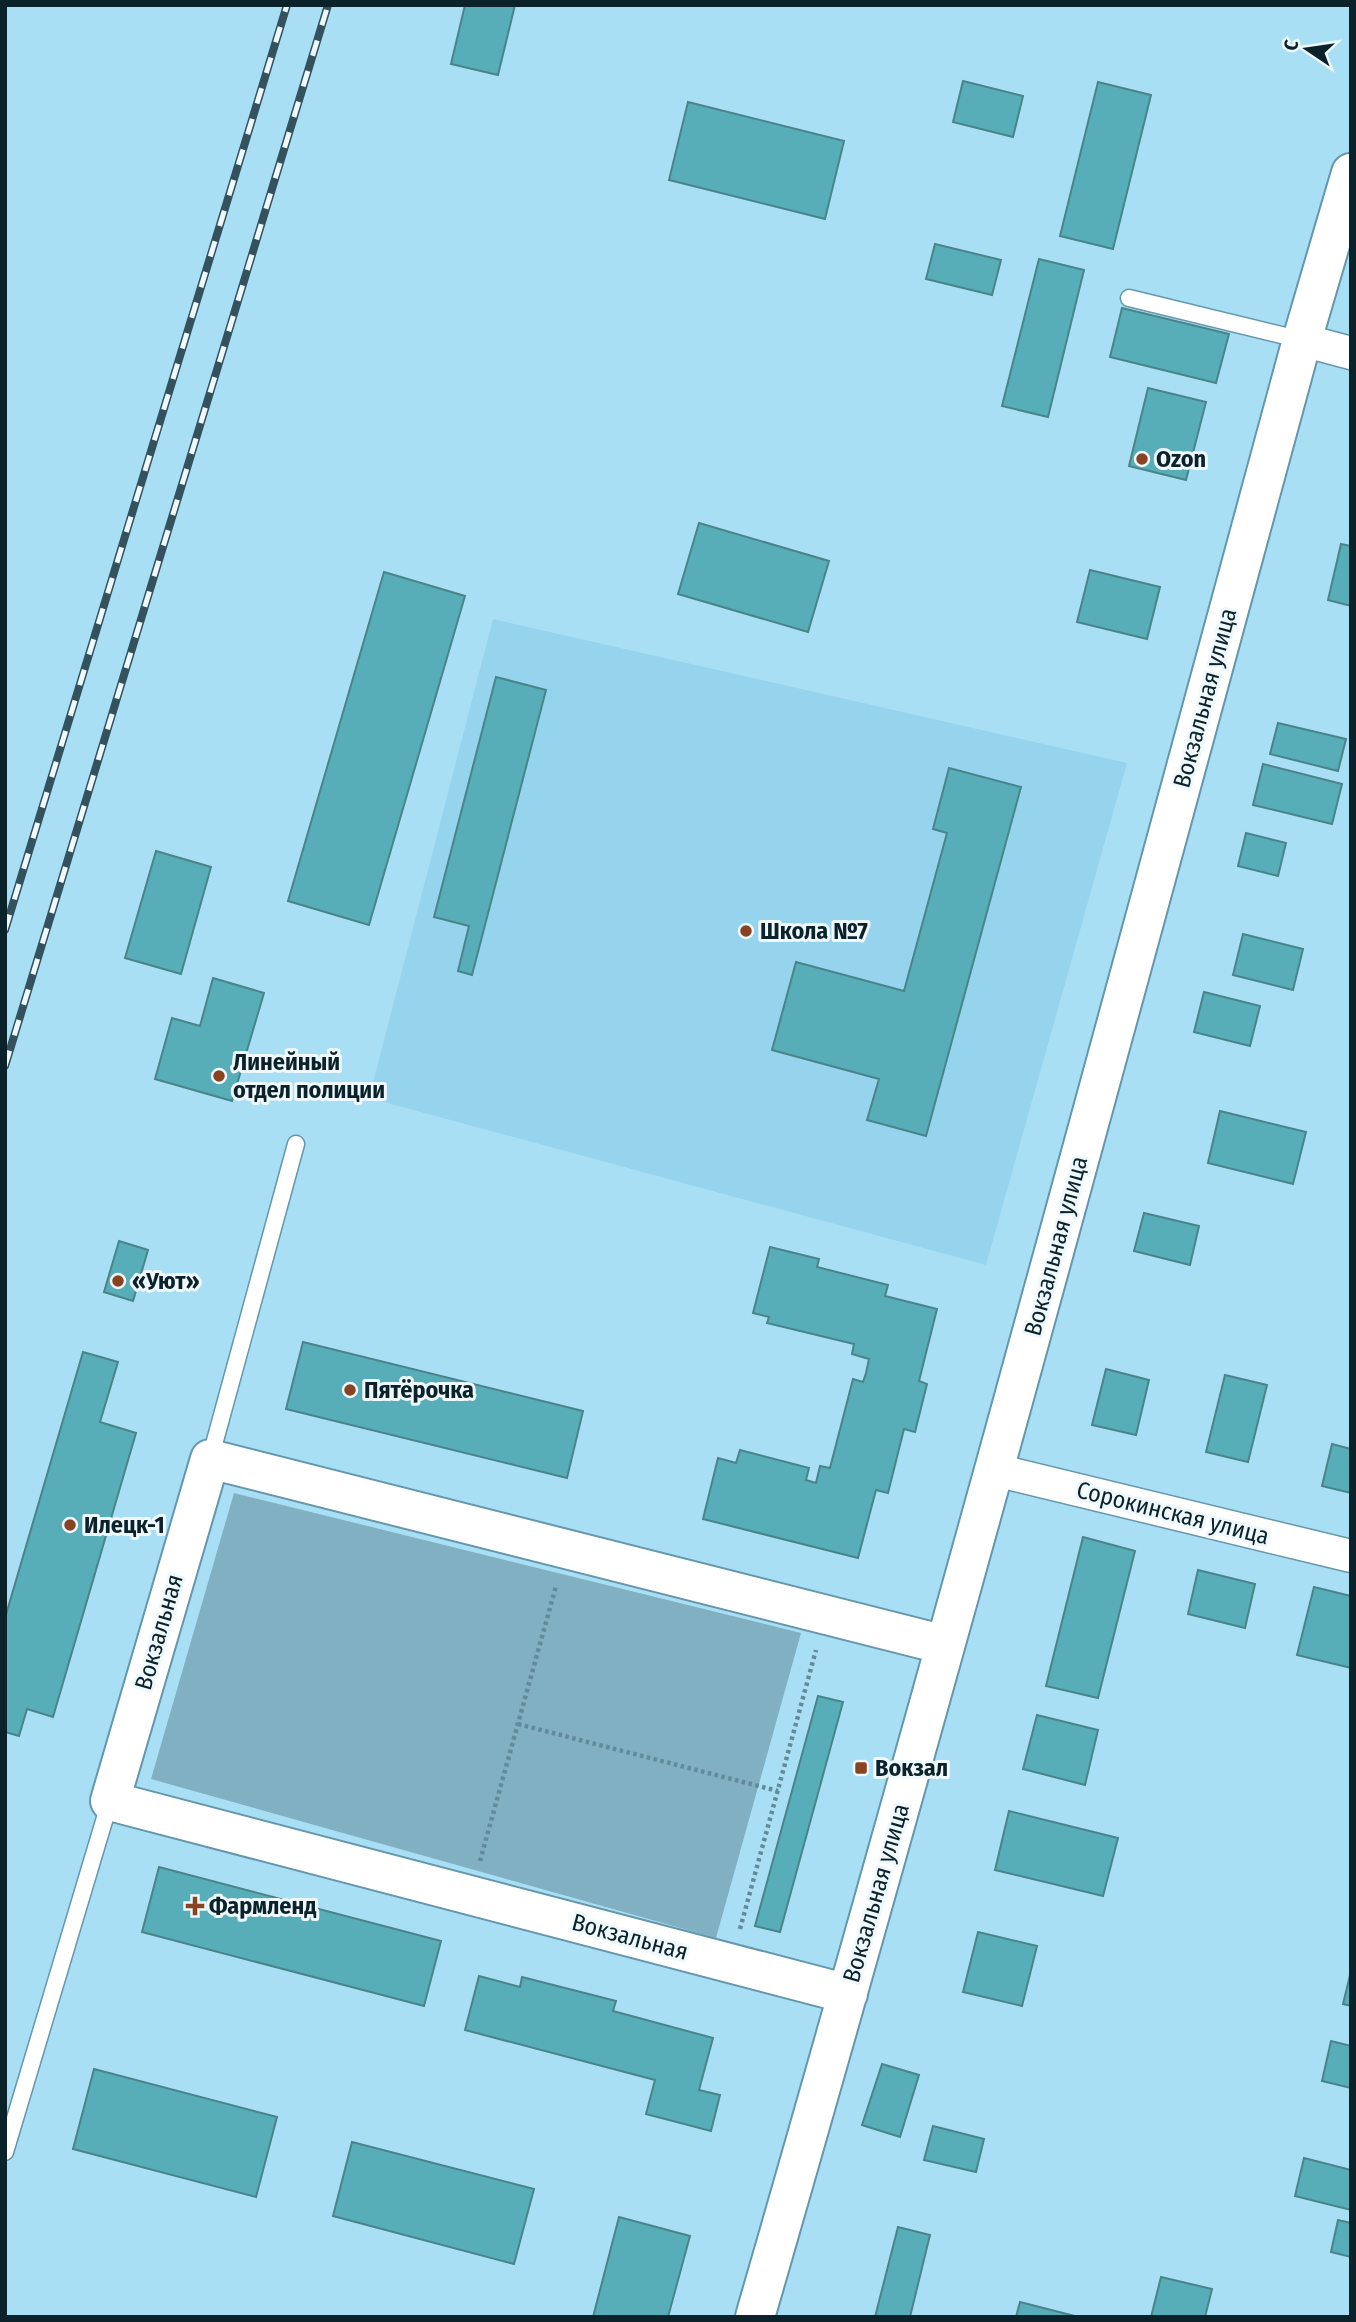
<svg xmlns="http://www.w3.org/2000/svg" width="1356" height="2322" font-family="'Fira Sans Condensed',sans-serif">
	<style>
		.built { fill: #96d4ee }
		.green { fill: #81b0c3 }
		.building { fill: #57aeb8; stroke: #49848b; stroke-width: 2 }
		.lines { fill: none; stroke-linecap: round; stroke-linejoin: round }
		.service-casing { stroke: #6497ac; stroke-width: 19 }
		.minor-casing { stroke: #6497ac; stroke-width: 35 }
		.tertiary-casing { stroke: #6497ac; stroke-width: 42 }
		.path { stroke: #628a99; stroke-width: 4.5; stroke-dasharray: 3.5 3.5; stroke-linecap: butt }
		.service { stroke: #fff; stroke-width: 16 }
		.minor { stroke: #fff; stroke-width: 32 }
		.tertiary { stroke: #fff; stroke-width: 38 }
		.rail-casing { stroke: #34525e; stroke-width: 8 }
		.rail { stroke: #eef8fd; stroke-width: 5; stroke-dasharray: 16; stroke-linecap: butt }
		.poi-dot { fill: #8a4320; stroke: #eef8fd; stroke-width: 2.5 }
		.labels { text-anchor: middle; stroke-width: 6; stroke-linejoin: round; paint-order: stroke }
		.poi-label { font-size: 24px; font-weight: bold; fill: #0c222a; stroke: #eef8fd; text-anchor: start }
		.street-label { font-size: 24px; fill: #0c222a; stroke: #eef8fd }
	</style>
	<rect width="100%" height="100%" fill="#a9dff5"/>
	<path class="built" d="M493 619 1127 763 986 1265 369 1098Z"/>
	<path class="green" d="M234 1493 801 1633 716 1938 151 1779Z"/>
	<path class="building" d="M465 5H515L498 75 451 64Z
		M963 81 1023 96 1013 137 953 122Z
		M1098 82 1151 95 1113 249 1060 236Z
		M688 102 844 141 825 219 669 180Z
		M935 244 1001 260 992 295 926 279Z
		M1039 259 1084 270 1048 417 1002 406Z
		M1122 308 1229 334 1216 383 1110 357Z
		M1148 388 1206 402 1186 480 1129 466Z
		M699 523 829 561 808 632 678 594Z
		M1341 544 1351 546V606L1328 600Z
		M1090 570 1160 587 1147 639 1077 622Z
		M384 572 465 596 369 925 288 901Z
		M496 677 546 690 472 975 458 971 469 926 434 917Z
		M1278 723 1346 739 1338 771 1270 754Z
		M1263 764 1342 784 1332 824 1253 805Z
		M949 768 1021 787 926 1136 867 1120 879 1079 772 1050 796 962 904 991 947 833 933 829Z
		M1246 833 1286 843 1278 876 1238 866Z
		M156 851 211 867 181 974 125 958Z
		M1243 934 1303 949 1293 990 1233 975Z
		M213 978 264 993 232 1101 155 1079 172 1018 200 1026Z
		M1204 992 1260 1006 1250 1046 1194 1032Z
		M1220 1111 1306 1132 1293 1184 1208 1163Z
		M1144 1213 1199 1226 1190 1265 1134 1251Z
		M119 1241 148 1250 133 1301 104 1292Z
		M770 1247 819 1259 817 1267 888 1285 885 1296 937 1309 919 1381 927 1384 915 1432 904 1429 888 1493 876 1490 858 1558 703 1519 718 1458 736 1463 740 1450 809 1468 806 1480 816 1483 820 1466 830 1468 853 1379 863 1382 866 1373 869 1359 852 1354 854 1344 767 1323 769 1317 753 1313Z
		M303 1342 583 1411 567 1478 286 1409Z
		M83 1352 118 1362 100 1422 136 1433 53 1717 27 1709 19 1736 5 1732V1618Z
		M1106 1369 1149 1380 1136 1435 1092 1425Z
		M1225 1375 1267 1385 1248 1462 1206 1452Z
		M1332 1444 1351 1449V1493L1322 1486Z
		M1083 1537 1135 1551 1098 1698 1046 1686Z
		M1198 1570 1255 1584 1245 1628 1188 1614Z
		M1314 1587 1351 1596V1668L1297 1655Z
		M818 1696 843 1702 780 1932 755 1926Z
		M1037 1715 1098 1730 1085 1785 1023 1769Z
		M1009 1811 1118 1838 1103 1896 995 1870Z
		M159 1867 441 1941 424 2006 142 1932Z
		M978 1932 1037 1946 1022 2006 963 1992Z
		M1351 1971V2006L1343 2004Z
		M479 1976 520 1987 522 1977 616 2001 613 2011 713 2038 699 2090 720 2095 711 2131 646 2114 655 2080 465 2030Z
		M1331 2041 1351 2046V2088L1322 2081Z
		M882 2064 919 2075 900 2137 862 2125Z
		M94 2069 277 2117 256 2197 73 2149Z
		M933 2126 984 2139 976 2172 924 2160Z
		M352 2142 534 2189 514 2264 333 2216Z
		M1304 2158 1351 2170V2210L1295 2196Z
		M619 2217 690 2236 668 2317H593Z
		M1338 2220 1351 2223V2257L1331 2252Z
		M898 2227 930 2235 910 2317H875Z
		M1161 2277 1212 2289 1205 2317H1151Z
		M1020 2302 1075 2316V2317H1016Z"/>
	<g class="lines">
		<g class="service-casing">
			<path id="service" d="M1129 298 1302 340
				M210 1459 296 1144
				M5 2152 110 1801"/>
		</g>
		<g class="minor-casing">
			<path id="minor" d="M1302 340 1351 353
				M995 1470 1351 1556"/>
		</g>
		<g class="tertiary-casing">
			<path id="tertiary" d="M848 1994 110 1801 210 1459 945 1645
				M755 2317C945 1660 1123 1000 1302 340L1351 173"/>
		</g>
		<path class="path" d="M518 1724 778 1791
			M480 1861 556 1586
			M740 1929 816 1650"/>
		<use href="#service" class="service"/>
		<use href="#minor" class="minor"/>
		<use href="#tertiary" class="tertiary"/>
		<g class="rail-casing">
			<path id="rail" d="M5 930 287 5
				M5 1066 328 5"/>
		</g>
		<use href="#rail" class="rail"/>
	</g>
	<g class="poi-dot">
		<circle cx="1142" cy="459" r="7"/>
		<circle cx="746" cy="931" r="7"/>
		<circle cx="219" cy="1076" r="7"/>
		<circle cx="118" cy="1281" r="7"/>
		<circle cx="350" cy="1390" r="7"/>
		<circle cx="70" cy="1525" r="7"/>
		<rect x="854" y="1761" width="14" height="14" rx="3.5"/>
		<path d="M191.5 1895.5h7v7h7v7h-7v7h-7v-7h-7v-7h7z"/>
	</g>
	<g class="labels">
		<g class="poi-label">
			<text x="1156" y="467">Ozon</text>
			<text x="760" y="939">Школа №7</text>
			<text x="233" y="1070">Линейный<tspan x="233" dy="28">отдел полиции</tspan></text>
			<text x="132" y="1289">«Уют»</text>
			<text x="364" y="1398">Пятёрочка</text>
			<text x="84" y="1533">Илецк-1</text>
			<text x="875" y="1776">Вокзал</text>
			<text x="209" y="1914">Фармленд</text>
		</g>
		<g class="street-label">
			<text transform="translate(1205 698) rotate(-75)" y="8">Вокзальная улица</text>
			<text transform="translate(1056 1246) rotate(-75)" y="8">Вокзальная улица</text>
			<text transform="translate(1173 1513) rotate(14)" y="8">Сорокинская улица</text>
			<text transform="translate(159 1632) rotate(-74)" y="8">Вокзальная</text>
			<text transform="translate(876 1893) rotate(-74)" y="8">Вокзальная улица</text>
			<text transform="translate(630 1937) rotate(15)" y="8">Вокзальная</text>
		</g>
	</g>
	<rect width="1356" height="2322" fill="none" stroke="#0c222a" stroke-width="14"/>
	<g transform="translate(1307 49) rotate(283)" stroke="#eef8fd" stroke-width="5" paint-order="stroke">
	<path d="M0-5L12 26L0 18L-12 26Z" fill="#0c222a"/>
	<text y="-10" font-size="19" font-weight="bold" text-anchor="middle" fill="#0c222a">С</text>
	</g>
</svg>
